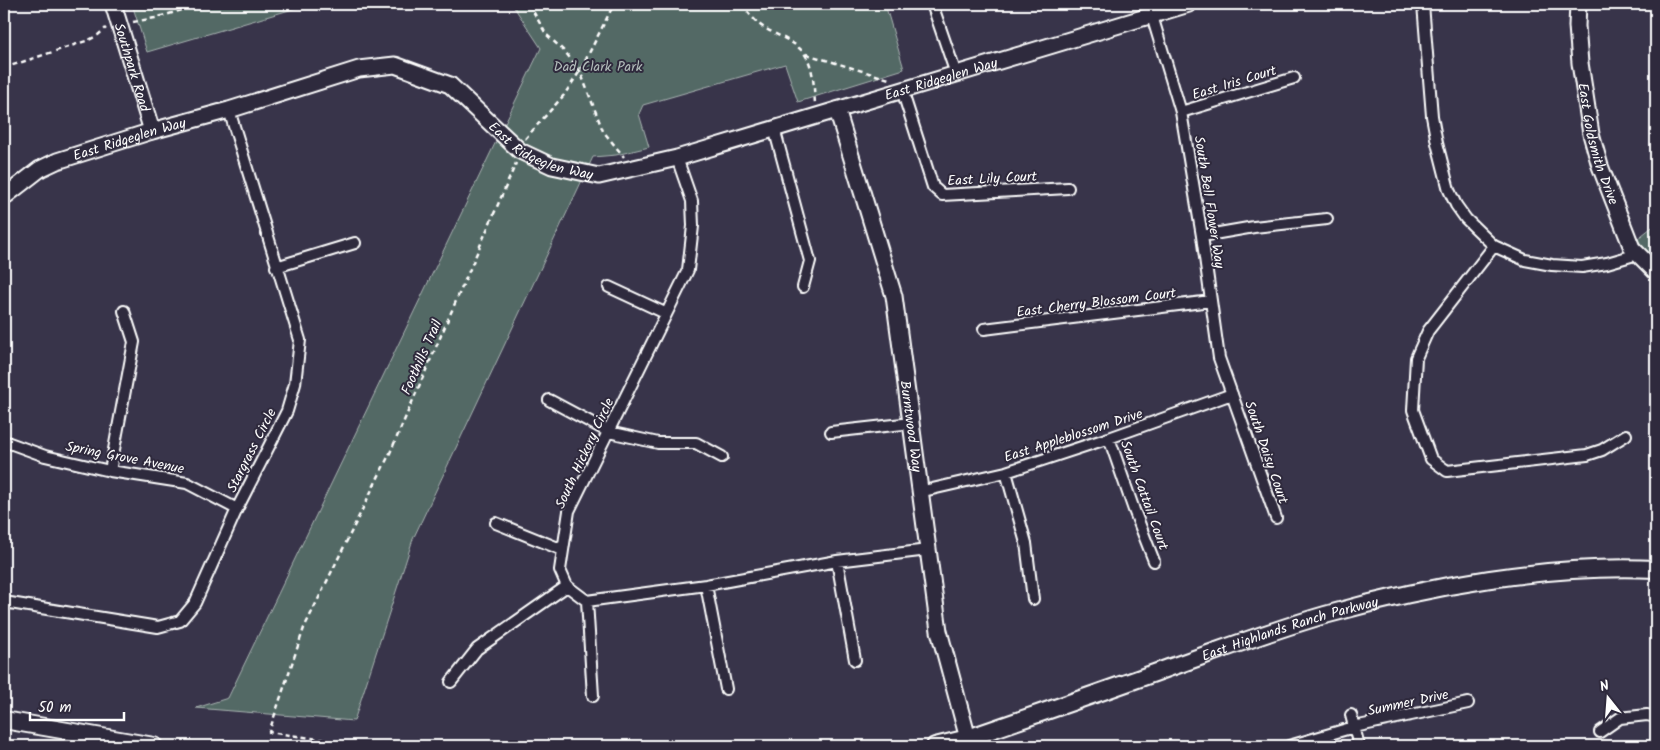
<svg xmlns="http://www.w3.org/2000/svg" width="1660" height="750" font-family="Kalam,sans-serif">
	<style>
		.green { fill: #536965; stroke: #a9b4b2 }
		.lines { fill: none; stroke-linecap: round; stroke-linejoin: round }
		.street-casing { stroke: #fff; stroke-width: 14 }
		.secondary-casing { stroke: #fff; stroke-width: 19 }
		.primary-casing { stroke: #fff; stroke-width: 20 }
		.path { stroke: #fff; stroke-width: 2.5; stroke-dasharray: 5 4; stroke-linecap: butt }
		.street { stroke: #2f2a3d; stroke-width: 10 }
		.secondary { stroke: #2f2a3d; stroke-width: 15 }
		.primary { stroke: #2f2a3d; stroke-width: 16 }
		.labels { text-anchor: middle; stroke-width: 4; stroke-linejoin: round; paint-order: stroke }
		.park-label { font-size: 14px; fill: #b2bcba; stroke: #2f2a3d }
		.street-label { font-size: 14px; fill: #fff; stroke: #2f2a3d }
	</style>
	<rect width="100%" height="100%" fill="#38344a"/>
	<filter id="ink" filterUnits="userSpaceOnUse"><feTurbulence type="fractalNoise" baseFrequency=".02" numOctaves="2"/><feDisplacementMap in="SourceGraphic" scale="10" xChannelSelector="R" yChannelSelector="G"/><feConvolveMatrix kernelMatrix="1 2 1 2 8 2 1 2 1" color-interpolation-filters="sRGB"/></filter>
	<g filter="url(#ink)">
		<path class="green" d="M132 4H310L147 52Z
			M512 4H885L904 69 798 102 785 64 643 105 639 114 649 147 616 155 593 157 413 539 354 721 196 708 228 698 541 48Z
			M1656 224V258L1645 249 1637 239Z"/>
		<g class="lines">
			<g class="street-casing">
				<path id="street" d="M932 4 956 74
					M1423 4 1432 116 1437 143 1449 190 1456 205 1466 219 1494 246 1525 260 1552 265 1582 267 1607 263 1638 254
					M1152 16 1181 112 1202 236 1219 358 1276 518
					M902 90 933 187 942 195 1068 188
					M1181 112 1294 78
					M774 128 810 261 803 287
					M677 158 692 201 693 226 688 270 569 511 560 570 567 586 587 601 706 585 837 561 928 550
					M1202 236 1254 227 1327 219
					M1494 246 1428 331 1416 358 1413 410 1431 459 1447 471 1587 455 1602 450 1626 435
					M276 267 355 243
					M609 287 665 313
					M984 329 1211 301
					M549 400 609 432 658 443H696L722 457
					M831 432 912 423
					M1109 438 1134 510 1154 561
					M4 441 45 456 110 471 187 483 237 509
					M110 471 134 342 124 311
					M1006 472 1026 543 1033 599
					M919 492 1006 472 1109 438 1232 394
					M496 523 563 550
					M837 561 855 660
					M706 585 726 689
					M587 601 593 696
					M4 602 158 627 180 621 195 603 237 509 287 411 295 384 300 340 229 110
					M451 682 477 649 567 586
					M1351 715 1359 746
					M1600 732 1620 718 1647 715 1656 717
					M1289 746 1354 727 1468 703"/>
			</g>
			<g class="secondary-casing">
				<g id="secondary">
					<path id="s1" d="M113 4 152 131"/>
					<path id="s2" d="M1578 4 1577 26 1580 63 1591 134 1600 166 1632 248 1656 272"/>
					<path id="s3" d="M837 110 894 296 939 631 970 746"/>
					<path id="s4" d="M4 197 40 169 57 161 152 131 229 110 359 69 395 65 450 85 520 151 552 166 599 176 677 158 1189 4"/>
				</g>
			</g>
			<g class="primary-casing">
				<g id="primary">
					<path d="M4 720 154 746"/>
					<path id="s5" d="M935 746 968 738C1032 716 1096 694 1160 671 1215 652 1269 631 1325 615 1428 586 1548 564 1656 569"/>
				</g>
			</g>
			<path class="path" d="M529 4 546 34 566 53 580 71 603 131 624 157
				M742 4C748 12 754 21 763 27 777 36 799 42 807 58 814 71 814 90 815 104
				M133 22 155 18 203 4
				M806 54 889 79
				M4 68 89 40 98 35 106 28
				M525 139 564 95 580 71 614 4
				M338 746 339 742 269 732 304 628 390 453 516 163"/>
			<use href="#street" class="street"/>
			<use href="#secondary" class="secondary"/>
			<use href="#primary" class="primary"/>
		</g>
	</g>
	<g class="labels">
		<g class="park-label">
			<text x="598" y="71">Dad Clark Park</text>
		</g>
		<g class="street-label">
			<text dy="5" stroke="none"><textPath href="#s1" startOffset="66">Southpark Road</textPath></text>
			<text dy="5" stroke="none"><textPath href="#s4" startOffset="1010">East Ridgeglen Way</textPath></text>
			<text transform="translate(1234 82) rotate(-17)" y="5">East Iris Court</text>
			<text dy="5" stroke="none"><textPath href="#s4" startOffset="140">East Ridgeglen Way</textPath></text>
			<text dy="5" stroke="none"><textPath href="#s2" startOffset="142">East Goldsmith Drive</textPath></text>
			<text dy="5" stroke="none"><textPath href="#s4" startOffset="590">East Ridgeglen Way</textPath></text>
			<text transform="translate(992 178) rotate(-3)" y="5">East Lily Court</text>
			<text transform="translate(1210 202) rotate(81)" y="5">South Bell Flower Way</text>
			<text transform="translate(1096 302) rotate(-7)" y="5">East Cherry Blossom Court</text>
			<text transform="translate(421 357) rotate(-66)" y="5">Foothills Trail</text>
			<text dy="5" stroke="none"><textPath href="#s3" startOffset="326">Burntwood Way</textPath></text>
			<text transform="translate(1073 435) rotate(-18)" y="5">East Appleblossom Drive</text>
			<text transform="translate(251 450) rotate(-63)" y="5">Stargrass Circle</text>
			<text transform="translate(1267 452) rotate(71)" y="5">South Daisy Court</text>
			<text transform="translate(584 453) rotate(-65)" y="5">South Hickory Circle</text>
			<text transform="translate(125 457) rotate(11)" y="5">Spring Grove Avenue</text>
			<text transform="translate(1145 495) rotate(70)" y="5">South Cattail Court</text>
			<text dy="5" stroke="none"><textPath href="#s5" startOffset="374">East Highlands Ranch Parkway</textPath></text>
			<text transform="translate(1408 702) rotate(-12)" y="5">Summer Drive</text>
		</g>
	</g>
	<rect width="1660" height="750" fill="none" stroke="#2f2a3d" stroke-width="20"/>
	<rect x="10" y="10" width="1640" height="730" fill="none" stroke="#fff" stroke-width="2" filter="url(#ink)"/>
	<g transform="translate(1608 698) rotate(343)" stroke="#2f2a3d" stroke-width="4" paint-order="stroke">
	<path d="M0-4L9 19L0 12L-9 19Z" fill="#ffffff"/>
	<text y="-8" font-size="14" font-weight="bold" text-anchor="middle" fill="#ffffff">N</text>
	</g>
	<path d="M30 712v8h94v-8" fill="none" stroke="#ffffff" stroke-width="2.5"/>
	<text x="38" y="712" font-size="15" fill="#ffffff" stroke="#2f2a3d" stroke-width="4" paint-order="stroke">50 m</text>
</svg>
